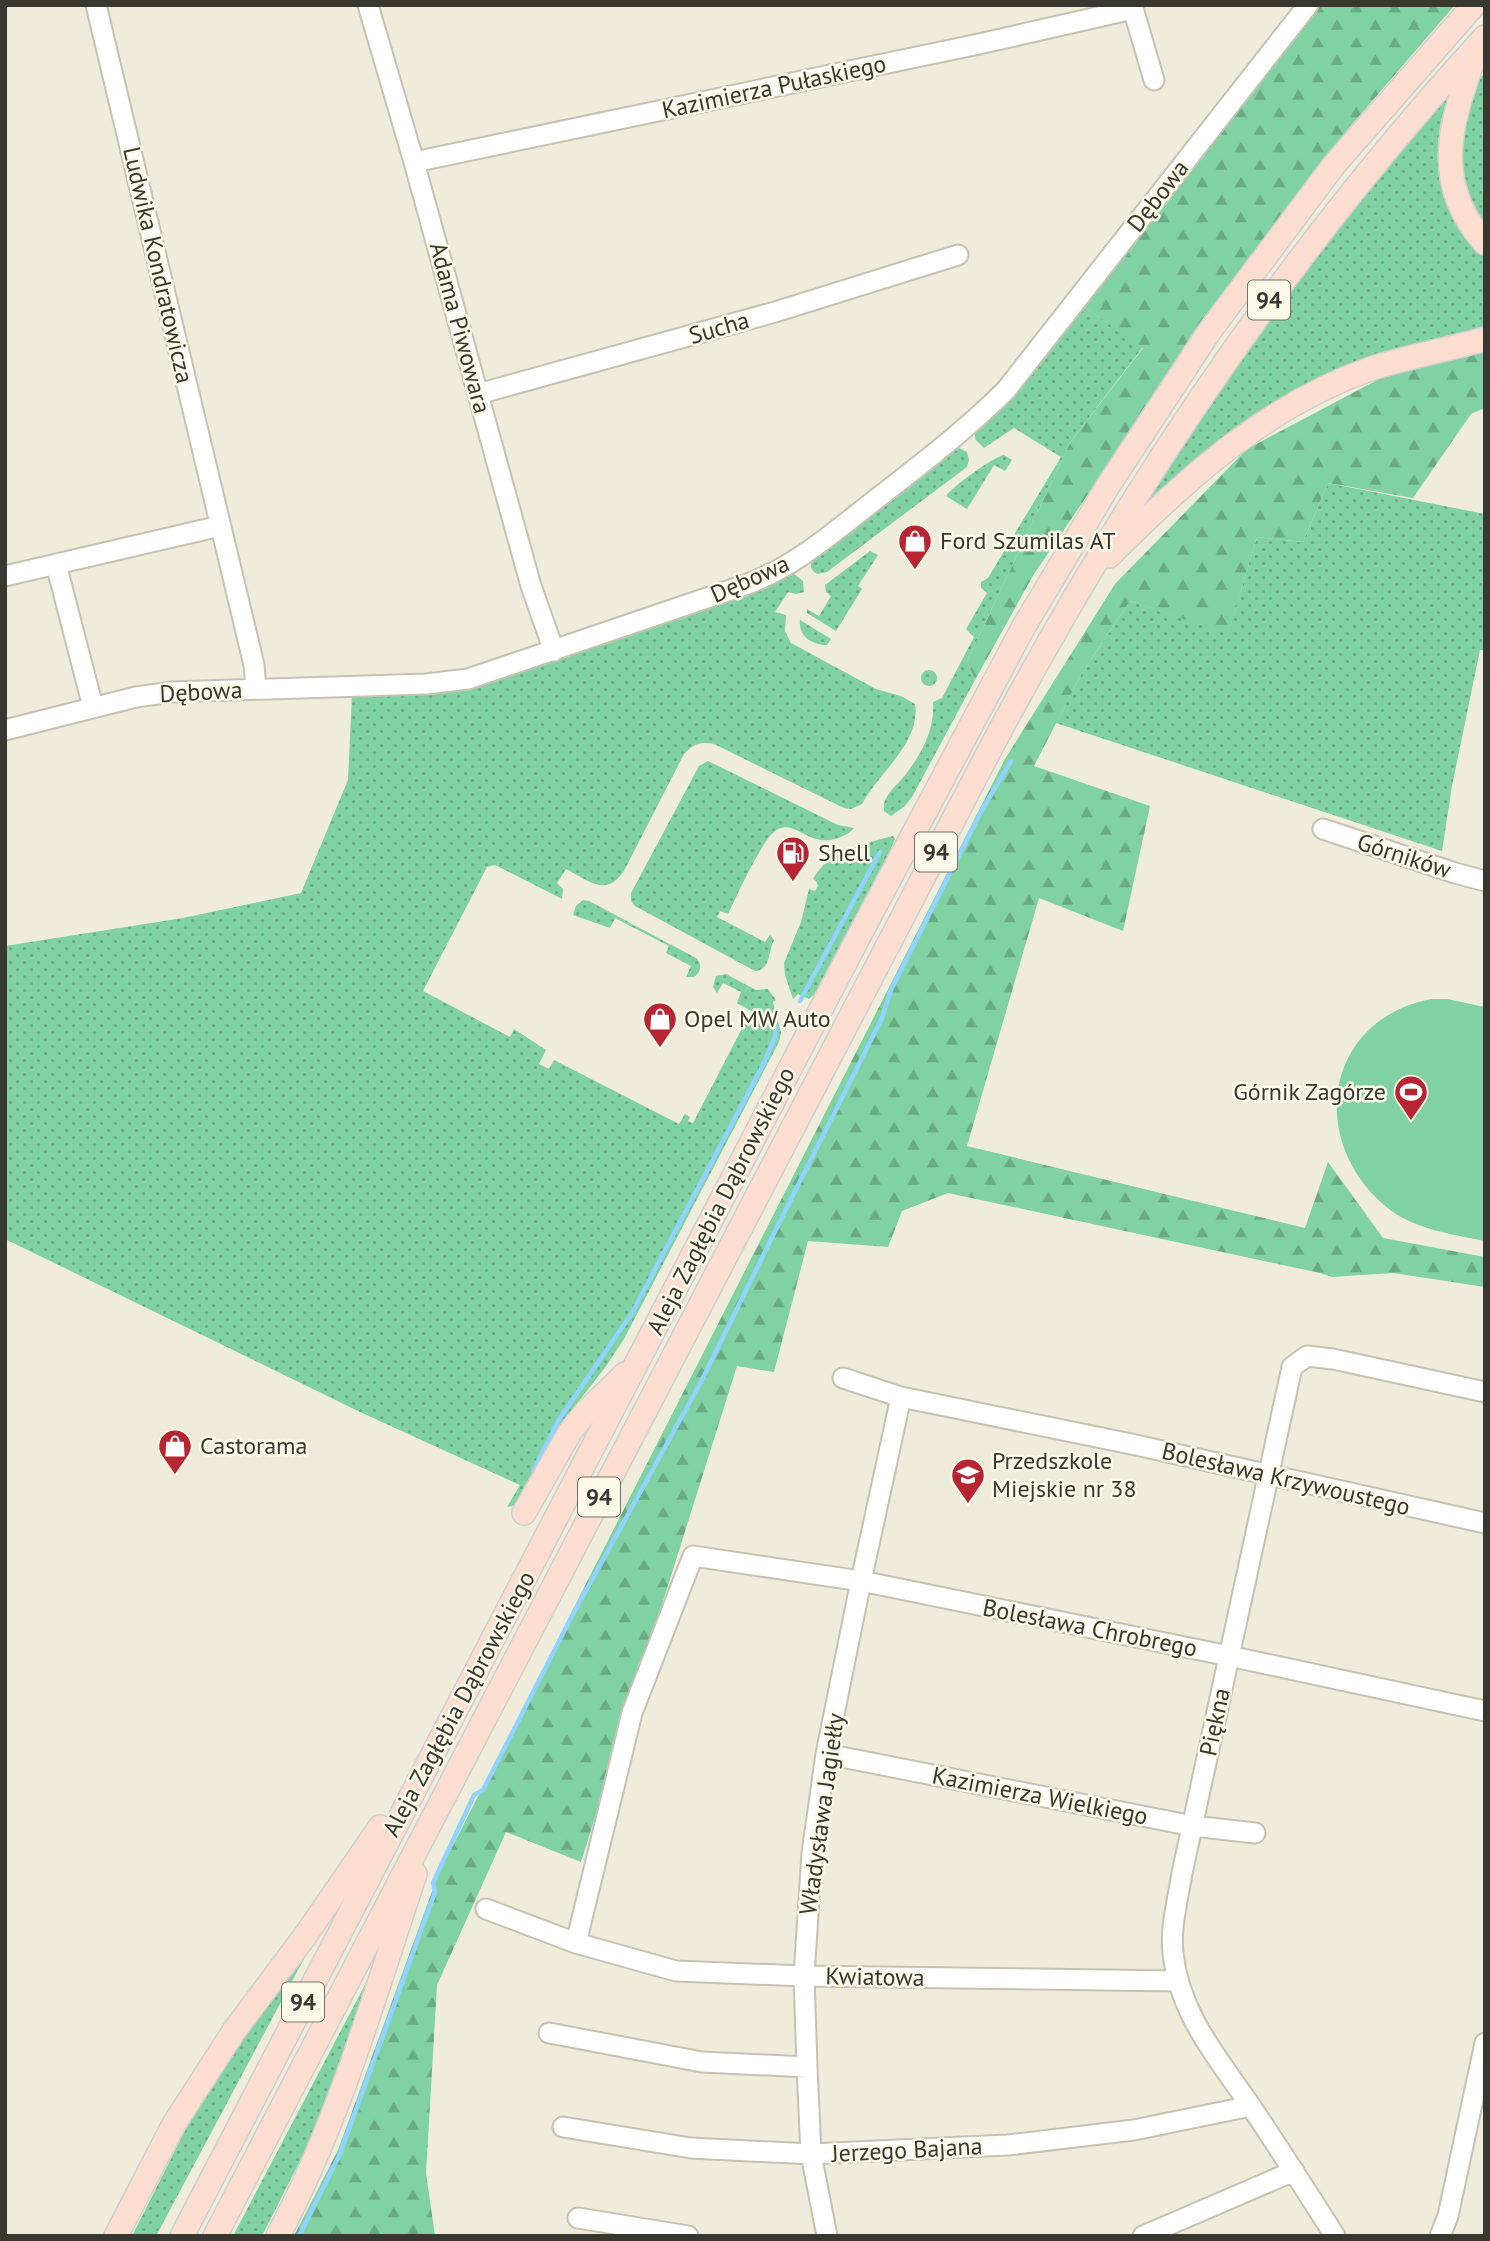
<svg xmlns="http://www.w3.org/2000/svg" width="1490" height="2241" font-family="'PT Sans',sans-serif">
	<style>
		.grass { fill: url(#grass-dots) }
		.forest { fill: url(#forest-firs) }
		.park { fill: #80d2a2 }
		.lines { fill: none; stroke-linecap: round; stroke-linejoin: round }
		.stream { stroke: #92d3fe; stroke-width: 4.5 }
		.minor-casing { stroke: #c5c2b2; stroke-width: 23 }
		.major-casing { stroke: #cfcfcd; stroke-width: 26 }
		.minor { stroke: #fff; stroke-width: 19 }
		.major { stroke: #fcded1; stroke-width: 23 }
		.labels { text-anchor: middle; stroke-width: 5; stroke-linejoin: round; paint-order: stroke }
		.shield { fill: #fcf9e9; stroke: #737168; stroke-width: 2 }
		.shield-label { font-size: 23px; font-weight: bold; fill: #383730 }
		.street-label { font-size: 24px; fill: #383730; stroke: #fcf9e9 }
		.poi-label { font-size: 24px; fill: #383730; stroke: #fcf9e9; text-anchor: start }
	</style>
	<defs>
		<pattern id="grass-dots" width="8" height="8" patternUnits="userSpaceOnUse" patternTransform="scale(1.75)"><rect width="8" height="8" fill="#80d2a2"/><path d="M2 2h.1M6 6h.1" fill="none" stroke="#6aab84" stroke-width="1.8" stroke-linecap="round"/></pattern>
		<pattern id="forest-firs" width="22" height="20" patternUnits="userSpaceOnUse" patternTransform="scale(1.75)"><rect width="22" height="20" fill="#80d2a2"/><path d="M5 1l3.5 6h-7zM16 11l3.5 6h-7z" fill="#6aab84"/></pattern>
	</defs>
	<rect width="100%" height="100%" fill="#efecdb"/>
	<path class="grass" d="M1485 72V225C1479 216 1473 206 1469 196 1454 157 1459 105 1485 72Z
		M1450 90C1447 102 1442 115 1440 127 1432 173 1459 210 1479 250L1485 254V335L1327 383 1124 533 1230 366 1386 162Z
		M1083 306 1143 347 1071 441 967 661 975 680 912 797 905 806 891 816 884 811C882 795 898 785 906 774 922 753 935 729 933 702L942 698 974 637 966 629 987 593 981 588V582L988 578 1061 457 1014 428 984 448 975 439V430Z
		M959 448 967 452 969 460 967 467 827 572 818 574C809 570 810 564 813 555L952 449Z
		M1004 455 1012 460 1005 471 994 465 967 509 946 496C952 487 993 457 1004 455Z
		M1328 483 1485 514V650H1480L1452 786 1442 851 1056 723 1082 673 1130 601 1228 633 1257 537 1303 542Z
		M870 551 878 555 858 586 862 589 836 631 807 613V609L819 616 831 596 826 592 825 585Z
		M793 573 803 581 804 592 796 594 788 592 775 612 786 615 785 631 791 643 876 689 901 696 915 704C921 743 879 772 862 804L851 809 844 808 714 744C701 741 692 744 684 754L625 869C607 898 591 882 566 869L557 883 563 889 562 899 495 865 487 867 423 991 510 1037 514 1029 546 1050 539 1064 549 1069 554 1060 679 1124 685 1114 690 1117 688 1121 693 1123 751 1011 737 1003 741 992 723 983 717 993 713 987 716 976 726 974 756 990 768 989 776 1000 773 1002 781 1033 779 1042 624 1339 604 1369 561 1424 518 1505 507 1507 520 1485 360 1412 5 1239V946L183 918 301 893 348 780 352 694 444 690Z
		M800 620 831 639 827 645C812 645 798 636 800 620Z
		M921 678a8 8 0 1 1 16 0a8 8 0 1 1-16 0Z
		M708 761 838 825 854 828C850 833 847 834 841 837 810 850 797 820 778 829 763 836 737 896 728 914L720 911 717 917 765 942 770 935 774 940C768 951 771 970 755 971L635 906 631 901V893L699 766Z
		M893 836 895 839 891 849 815 994 809 999 798 994 793 999 785 975 784 963 801 922 809 889 815 891 818 886 816 881 813 879C827 852 866 843 893 836Z
		M583 900 589 901 696 958C703 965 701 972 694 977H686L691 966 666 953 669 946 615 918 610 928 573 915 576 906Z
		M305 1957 156 2236H132L206 2089 256 2017Z
		M368 1979 341 2063 307 2147 262 2236H233Z"/>
	<path class="forest" d="M1320 5H1455L1342 136 1202 320 1095 484 1034 574 975 680 967 661 1071 441 1143 348 1083 306Z
		M1485 352V408L1471 414 1413 498 1328 483 1303 542 1257 537 1228 634 1130 601 1082 673 1034 766 1150 806 1123 931 1039 898 967 1146 1305 1228 1328 1162 1383 1238 1485 1257V1287L1393 1273 1332 1277 1320 1273 948 1193 902 1211 888 1247 808 1241 774 1372 737 1366 581 1862 506 1832 437 1985 426 2173 435 2236H294L338 2150 438 1875 1005 759 1115 584 1247 449 1381 378Z"/>
	<path class="park" d="M1431 999H1447L1485 1007V1241C1451 1234 1411 1229 1384 1205 1307 1138 1325 1020 1431 999Z"/>
	<g class="lines">
		<path class="stream" d="M800 1001 880 852
			M533 1471 558 1421 632 1313 764 1063 775 1037 776 1027
			M299 2236 340 2154 435 1892 433 1883 474 1795 483 1790 572 1616 702 1380 785 1211 868 1046 882 1018 891 990 982 810 1011 761"/>
		<g class="minor-casing">
			<path id="minor" d="M96 5 254 665 256 689
				M368 5 414 162 531 586 554 651
				M1132 5 1154 80
				M414 162 979 44 1133 9
				M478 394 775 312 958 255
				M56 564 93 707
				M5 576 220 526
				M5 730 136 697 172 692 426 684 468 679 745 585C793 568 834 532 875 500 920 465 966 430 1006 390L1308 5
				M1323 829 1455 873 1485 881
				M843 1378 901 1397 1136 1445 1485 1523
				M826 1754 1193 1826 1255 1833
				M486 1909 576 1943 676 1971 804 1976 1178 1981
				M576 1943 632 1713 693 1556 861 1581 1229 1656 1485 1711
				M549 2033 702 2062 807 2067
				M563 2127 691 2148 811 2154 1008 2145 1134 2130 1251 2106
				M578 2218 688 2236
				M827 2236 811 2154 807 2067 804 1976 812 1853 826 1754 861 1581 901 1397
				M1143 2236 1294 2171
				M1335 2236C1307 2192 1279 2148 1250 2105 1217 2057 1179 2013 1173 1953 1170 1927 1178 1899 1182 1873L1292 1367 1307 1356 1333 1359 1485 1392
				M1440 2236 1448 2216 1485 2043"/>
		</g>
		<g class="major-casing">
			<path id="major" d="M1475 56C1450 123 1431 183 1485 243
				M1109 556C1188 478 1268 403 1376 367 1412 356 1449 349 1485 339
				M524 1513 570 1432 586 1412 625 1374
				M116 2236 174 2124 234 2031 305 1936 380 1827
				M182 2236 858 938 1023 628 1108 486 1209 332 1334 165 1474 5
				M215 2236 984 761C1121 500 1286 254 1485 37
				M278 2236C339 2121 374 1997 415 1874"/>
		</g>
		<use href="#minor" class="minor"/>
		<use href="#major" class="major"/>
	</g>
	<defs>
		<g id="shop-pin" transform="scale(1.75)"><path d="M0 17L-7.5 6A9.5 9.5 0 1 1 7.5 6Z" fill="#b72532" stroke="#fcf9e9"/><path d="M-5-2.5h2.3a2.7 3.5 0 0 1 5.4 0H5L5.5 6h-11ZM-1.5-2.5h3a1.5 2.3 0 0 0-3 0Z" fill="#fff"/></g>
		<g id="fuel-pin" transform="scale(1.75)"><path d="M0 17L-7.5 6A9.5 9.5 0 1 1 7.5 6Z" fill="#b72532" stroke="#fcf9e9"/><path d="M-5.5-6h7V0h2V4h1.3V-2.5L3-4.5l.8-.8L6-3V5H2.5V1h-1V6h-7ZM-4.2-4.7v3.2H.2V-4.7Z" fill="#fff"/></g>
		<g id="stadium-pin" transform="scale(1.75)"><path d="M0 17L-7.5 6A9.5 9.5 0 1 1 7.5 6Z" fill="#b72532" stroke="#fcf9e9"/><path d="M0-5a6.5 5 0 1 0 0 10a6.5 5 0 1 0 0-10ZM-3.5-1.8h7v3.6h-7Z" fill="#fff"/></g>
		<g id="school-pin" transform="scale(1.75)"><path d="M0 17L-7.5 6A9.5 9.5 0 1 1 7.5 6Z" fill="#b72532" stroke="#fcf9e9"/><path d="M0-5L7-2L0 1L-7-2ZM-4 1L0 2.5L4 1V4Q0 6-4 4Z" fill="#fff"/></g>
	</defs>
	<g fill-rule="evenodd">
		<use href="#shop-pin" x="915" y="541"/>
		<use href="#fuel-pin" x="793" y="853"/>
		<use href="#shop-pin" x="660" y="1019"/>
		<use href="#stadium-pin" x="1411" y="1092"/>
		<use href="#shop-pin" x="175" y="1446"/>
		<use href="#school-pin" x="968" y="1475"/>
	</g>
	<g class="labels">
		<g class="shield">
			<rect x="1248" y="280.5" width="42" height="39" rx="5"/>
			<rect x="915" y="832.5" width="42" height="39" rx="5"/>
			<rect x="578" y="1477.5" width="42" height="39" rx="5"/>
			<rect x="282" y="1982.5" width="42" height="39" rx="5"/>
		</g>
		<g class="shield-label">
			<text x="1269" y="308">94</text>
			<text x="936" y="860">94</text>
			<text x="599" y="1505">94</text>
			<text x="303" y="2010">94</text>
		</g>
		<g class="street-label">
			<text transform="translate(774 87) rotate(-12)" y="8">Kazimierza Pułaskiego</text>
			<text transform="translate(1158 196) rotate(-52)" y="8">Dębowa</text>
			<text transform="translate(158 265) rotate(77)" y="8">Ludwika Kondratowicza</text>
			<text transform="translate(460 328) rotate(75)" y="8">Adama Piwowara</text>
			<text transform="translate(719 328) rotate(-16)" y="8">Sucha</text>
			<text transform="translate(750 579) rotate(-24)" y="8">Dębowa</text>
			<text transform="translate(201 692) rotate(-3)" y="8">Dębowa</text>
			<text transform="translate(1404 856) rotate(18)" y="8">Górników</text>
			<text transform="translate(721 1201) rotate(-63)" y="8">Aleja Zagłębia Dąbrowskiego</text>
			<text transform="translate(1286 1479) rotate(13)" y="8">Bolesława Krzywoustego</text>
			<text transform="translate(1090 1628) rotate(11)" y="8">Bolesława Chrobrego</text>
			<text transform="translate(459 1704) rotate(-62)" y="8">Aleja Zagłębia Dąbrowskiego</text>
			<text transform="translate(1215 1722) rotate(-78)" y="8">Piękna</text>
			<text transform="translate(1040 1796) rotate(11)" y="8">Kazimierza Wielkiego</text>
			<text transform="translate(822 1814) rotate(-82)" y="8">Władysława Jagiełły</text>
			<text transform="translate(875 1977) rotate(1)" y="8">Kwiatowa</text>
			<text transform="translate(907 2150) rotate(-3)" y="8">Jerzego Bajana</text>
		</g>
		<g class="poi-label">
			<text x="940" y="549">Ford Szumilas AT</text>
			<text x="818" y="861">Shell</text>
			<text x="684" y="1027">Opel MW Auto</text>
			<text x="1386" y="1100" text-anchor="end">Górnik Zagórze</text>
			<text x="200" y="1454">Castorama</text>
			<text x="992" y="1469">Przedszkole<tspan x="992" dy="28">Miejskie nr 38</tspan></text>
		</g>
	</g>
	<rect width="1490" height="2241" fill="none" stroke="#383730" stroke-width="14"/>
</svg>
